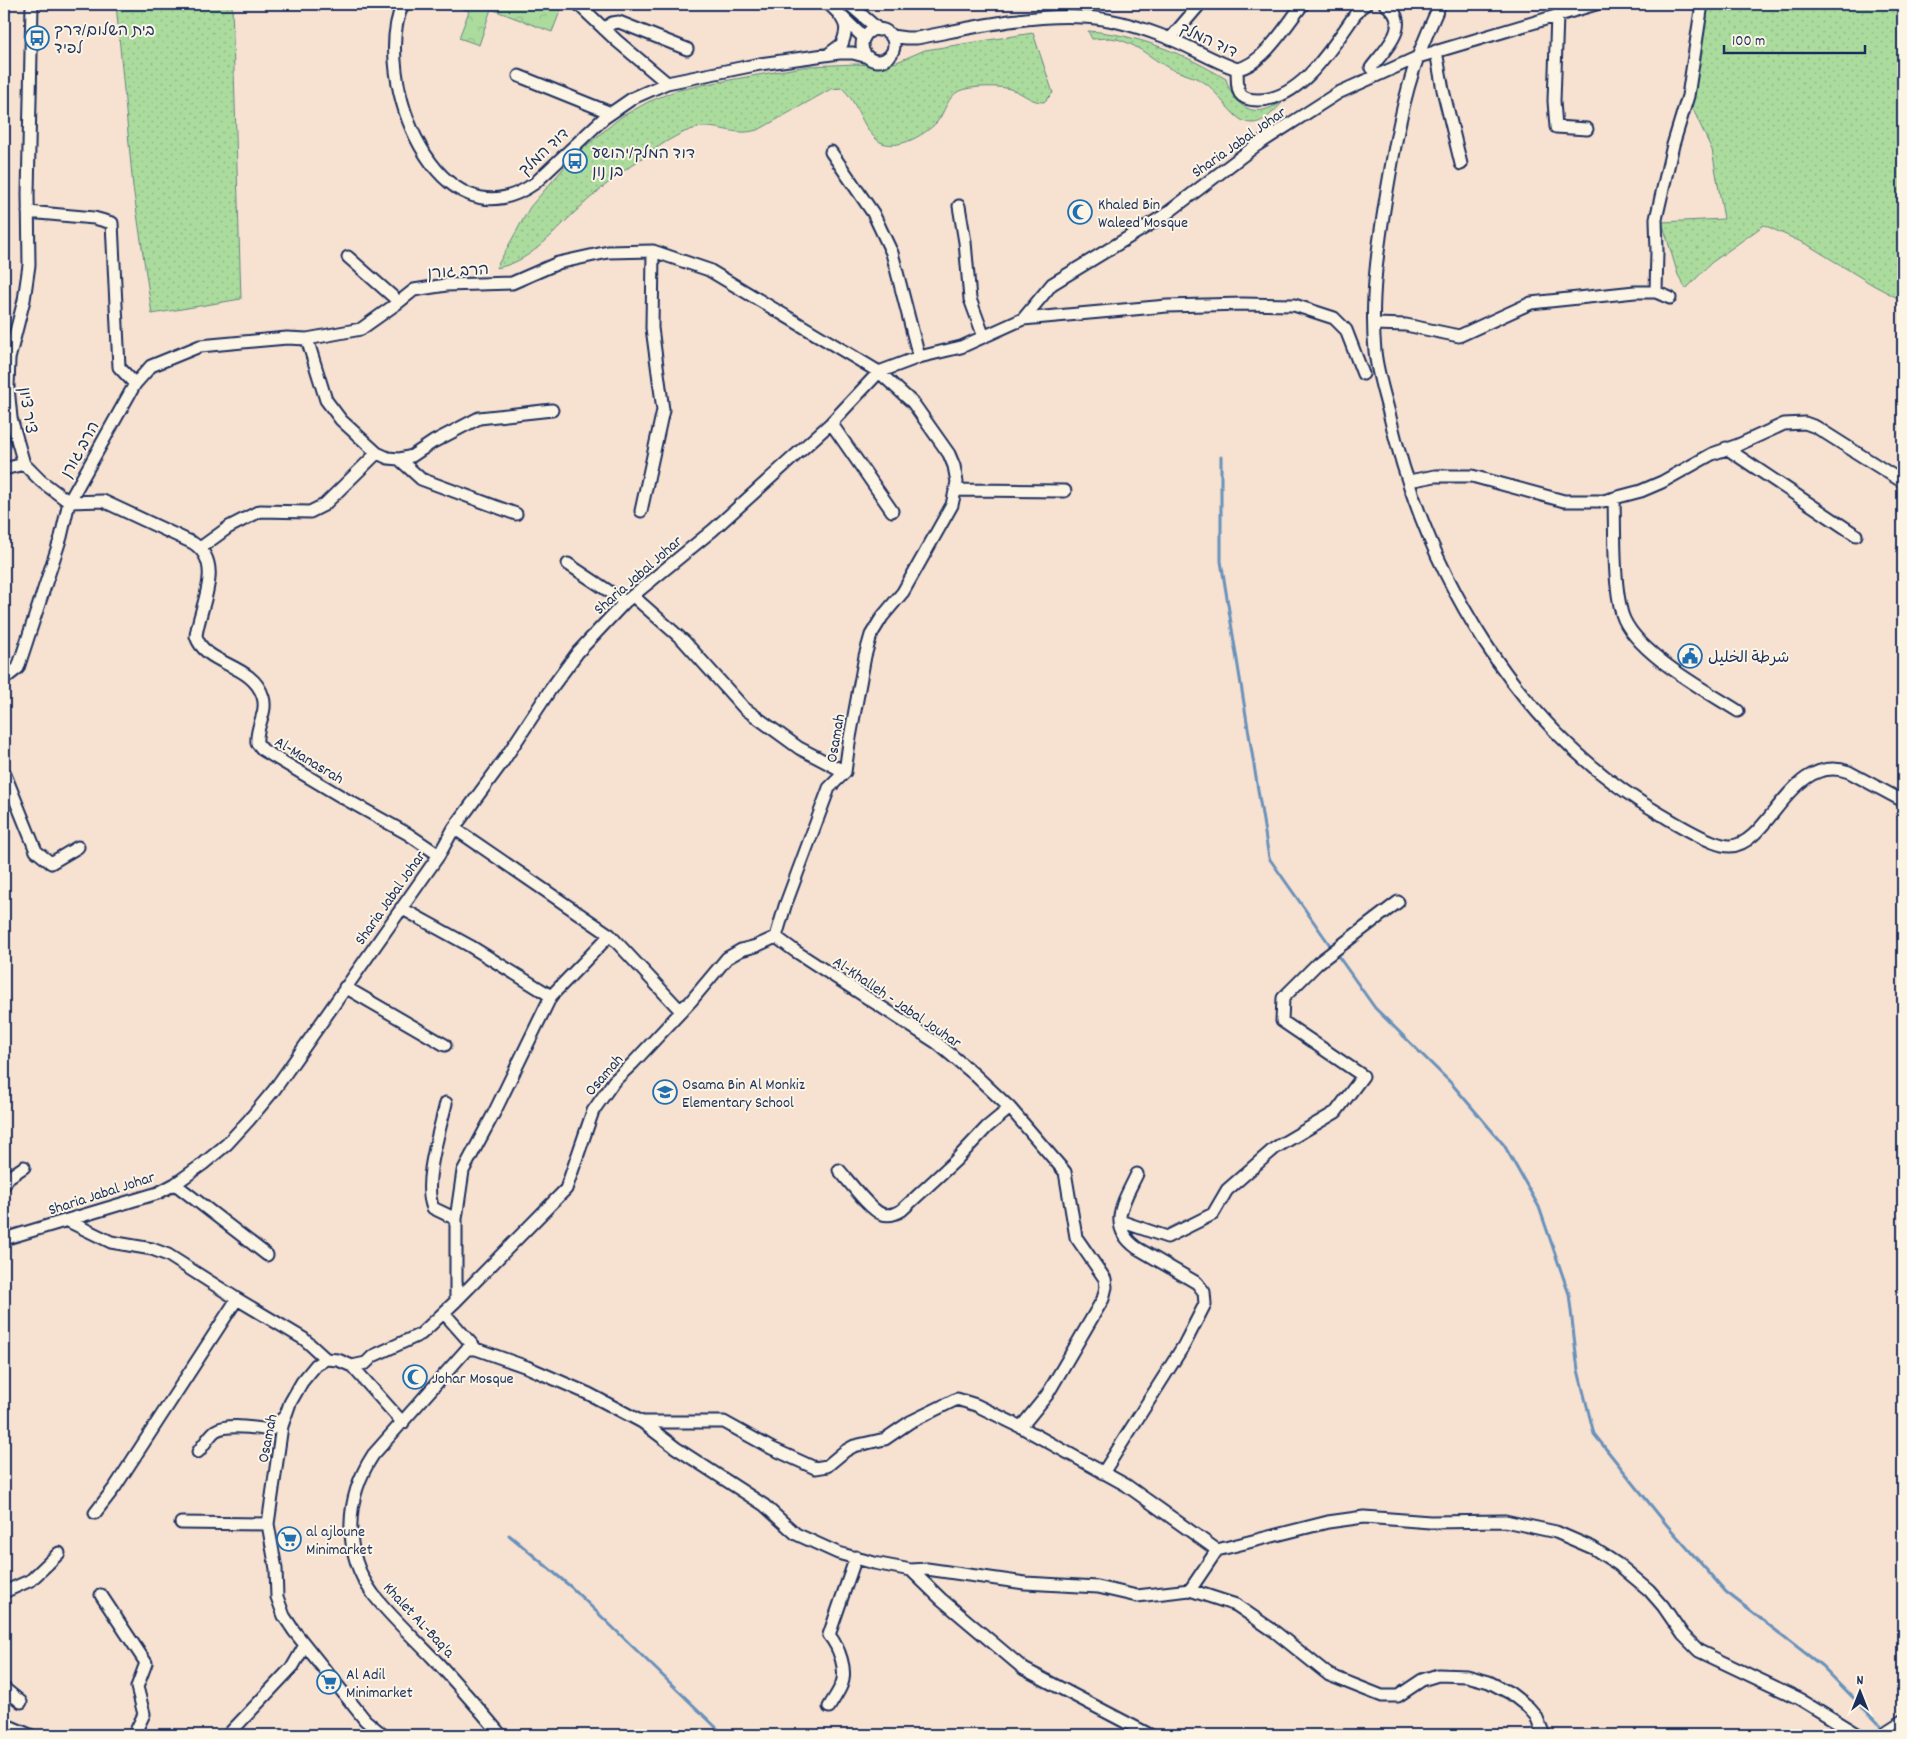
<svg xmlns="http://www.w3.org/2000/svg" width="1907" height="1739" font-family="Dekko,'Playpen Sans Arabic','Playpen Sans Hebrew',sans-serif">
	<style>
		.grass { fill: url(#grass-dots); stroke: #63867e }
		.park { fill: url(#park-crowns); stroke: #63867e }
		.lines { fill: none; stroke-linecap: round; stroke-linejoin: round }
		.stream { stroke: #6791bb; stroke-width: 3 }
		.minor-casing { stroke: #1b2f5e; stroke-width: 15 }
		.minor { stroke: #fcf5e5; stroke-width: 11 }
		.labels { text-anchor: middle; stroke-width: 4; stroke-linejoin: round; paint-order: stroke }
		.poi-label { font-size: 16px; fill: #1b2f5e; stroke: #fcf5e5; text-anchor: start }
		.street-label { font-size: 16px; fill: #1b2f5e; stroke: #fcf5e5 }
	</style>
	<defs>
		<pattern id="grass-dots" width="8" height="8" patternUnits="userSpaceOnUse" patternTransform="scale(1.25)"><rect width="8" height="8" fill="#abdc9d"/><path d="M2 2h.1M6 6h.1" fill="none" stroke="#93bd8a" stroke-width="1.8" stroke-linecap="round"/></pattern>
		<pattern id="park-crowns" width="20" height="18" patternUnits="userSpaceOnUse" patternTransform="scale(1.25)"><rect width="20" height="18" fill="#abdc9d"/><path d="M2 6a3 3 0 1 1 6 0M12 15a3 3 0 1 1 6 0" fill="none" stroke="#93bd8a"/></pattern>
	</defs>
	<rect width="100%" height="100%" fill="#f7e1d1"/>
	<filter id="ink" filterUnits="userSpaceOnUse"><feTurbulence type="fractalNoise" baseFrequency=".02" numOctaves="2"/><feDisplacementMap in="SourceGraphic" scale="10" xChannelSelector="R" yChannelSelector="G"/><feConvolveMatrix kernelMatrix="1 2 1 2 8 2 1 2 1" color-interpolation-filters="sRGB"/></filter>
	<g filter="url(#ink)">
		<path class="grass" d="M116 4H232L241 299 152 314 133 187Z
			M1703 4H1903V301L1873 285 1808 245 1764 225 1711 263 1686 289 1678 275 1662 222 1724 219 1712 150 1692 107Z
			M1088 31C1137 34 1185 54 1226 79 1230 96 1244 114 1263 110 1269 109 1276 105 1282 103 1273 112 1261 127 1246 122 1234 119 1218 94 1208 85 1196 76 1182 74 1169 68 1150 58 1134 41 1111 38 1105 38 1098 39 1092 39Z
			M1033 33 1053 93 1044 102C1030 102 1025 94 1013 90 1002 85 970 86 959 91 947 97 945 112 937 122 924 136 892 154 876 139 861 126 858 102 842 88L831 89 760 129C738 137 725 127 704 127 680 128 647 155 628 168 609 181 591 197 575 212 551 235 530 262 496 268L530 207 576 154 621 117 648 102 675 91 702 85 808 66 857 64 880 66 897 62 925 50Z"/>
		<path class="park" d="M450 4H563L552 32 491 9 479 45 459 38 469 11Z"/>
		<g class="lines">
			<path class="stream" d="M1221 457V561L1269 858 1332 948
				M1336 953 1375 1008 1451 1083 1504 1145 1539 1207 1569 1294 1578 1370 1594 1434 1666 1524 1726 1592 1822 1666 1885 1730
				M509 1535 571 1587 724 1735"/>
			<g class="minor-casing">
				<path id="minor" d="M32 4 28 194 29 265 24 300 9 359 8 387 11 418 24 464 41 481 69 502
					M403 4C370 75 438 252 535 183L604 118 633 98 667 83 760 64 839 53H853L868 57
					M578 4 617 41 667 83
					M829 4 864 38
					M849 4 879 30
					M1440 4C1433 21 1424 39 1418 57 1402 101 1394 150 1386 197 1378 247 1370 300 1375 351 1377 372 1384 393 1389 413 1426 573 1517 732 1662 815 1679 825 1695 835 1713 842 1718 844 1725 846 1730 846 1769 846 1791 751 1849 772L1903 801
					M1557 15 1554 101 1556 127 1587 129
					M604 29 612 23 619 22 687 49
					M862 45a16 16 0 1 1 32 0a16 16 0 1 1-32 0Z
					M891 36 906 38H917C971 28 1027 14 1083 17 1109 18 1136 26 1160 35 1187 44 1210 60 1237 69 1238 87 1234 100 1258 100 1304 100 1336 40 1360 8L1366 4
					M1170 39 1200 4
					M1436 51 1443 90 1461 164
					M830 53 842 44C848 28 847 25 837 11
					M1371 68C1385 49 1414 24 1385 4
					M1237 69C1263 65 1287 24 1303 4
					M519 76 611 113
					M831 152 873 213 892 253 919 357
					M959 206 965 242 970 299 984 337
					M28 212 94 218 112 223 119 367 135 384
					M348 257 399 302
					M1656 292 1657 251 1656 219 1673 145 1688 96 1702 4
					M1023 319 1167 306 1243 304 1294 305 1334 318 1346 330 1363 374
					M1375 324 1406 325 1459 336 1531 303 1635 292H1656L1670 298
					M307 339 326 400 341 420 377 453 388 458 399 459 412 456 433 442 479 418 552 410
					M831 423 892 511
					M1726 448 1856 535
					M399 459 421 479 516 514
					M4 469 24 464
					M1409 481 1435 476H1472L1564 501H1603L1641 491 1662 482 1712 454 1738 445 1784 424 1805 423 1816 427 1903 482
					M956 490 1065 491
					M1614 498C1615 531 1613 583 1622 614 1634 652 1705 690 1738 711
					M69 502 103 501 193 543C226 564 199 607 196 636 205 666 253 663 263 697 268 713 255 727 257 743L263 750 347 800 408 834 439 855
					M641 511 663 410 652 328 653 251
					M200 548 229 527 260 511 310 512 324 505 377 453
					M568 564 625 602
					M633 596 684 641 744 708 799 748 845 772
					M4 679 18 668 61 537 69 502 135 384 151 366 200 346 287 338 307 339 361 329 399 302 414 290 446 285 512 283 558 263 608 252 653 251 709 270 879 372 913 403 949 454 954 466 957 482 952 505 903 592 882 617 871 635 865 656 849 743 845 772 829 788 785 906 776 937 756 946 741 950 727 958 691 1001 633 1063 614 1081 593 1111 566 1189 456 1301 421 1334 373 1356 366 1363 352 1366 338 1360 326 1359 316 1365 302 1382 290 1403 282 1426 268 1524 276 1569 277 1597 284 1616 294 1631 365 1720 383 1735
					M4 772 36 851 51 863 78 847
					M454 828 610 935 680 1010 686 1005
					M401 908 470 946 551 996
					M776 937 795 951 937 1043 975 1075 1010 1108 1065 1172 1076 1237 1105 1279 1106 1287 1103 1299 1047 1395 1021 1427
					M345 987 445 1045
					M446 1103C440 1130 422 1183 433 1208L456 1219
					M839 1170C848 1180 871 1211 882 1214 889 1216 896 1214 902 1210L955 1161 987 1127 1010 1108
					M175 1184 267 1255
					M4 1185 9 1177 24 1167
					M68 1221 111 1242 152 1249 168 1255 237 1299 304 1339 326 1359
					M1120 1221 1167 1237 1213 1214 1227 1190 1275 1148 1336 1112 1363 1076 1282 1021 1283 998 1318 963 1398 902
					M4 1239 158 1193 175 1184 203 1164 227 1144 249 1120 274 1090 439 855 454 828 504 760 550 690 578 652 625 602 713 530 831 423 879 372 919 357 961 347 1023 319 1052 284 1162 217 1254 147 1338 93 1418 57 1596 4
					M456 1301V1219L463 1171 494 1113 551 996 610 935
					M444 1313 476 1349 527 1367 589 1394 642 1422 676 1448 764 1505 796 1534 838 1553 874 1563 911 1570 927 1569 1025 1583 1098 1587 1137 1596 1190 1590 1236 1605 1274 1631 1329 1675 1382 1696H1398L1422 1680 1438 1675 1467 1676 1489 1682 1510 1693 1528 1707 1536 1716 1544 1735
					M476 1349H467L373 1455C345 1498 342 1552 373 1594 391 1617 413 1637 433 1658 457 1683 479 1709 501 1735
					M352 1366 403 1423
					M642 1422H724L771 1448 815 1468 827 1466 845 1451 854 1446 885 1439 910 1422 957 1399 976 1405 1021 1427 1126 1485 1217 1550
					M198 1452C203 1446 209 1436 215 1431 227 1423 256 1428 270 1430L284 1417
					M1103 1473 1184 1345 1205 1304 1204 1292 1197 1283 1137 1248C1106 1226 1124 1201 1137 1174
					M95 1513 115 1487 237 1299
					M181 1523 268 1524
					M911 1570 941 1599 1024 1669 1150 1735
					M1190 1590 1217 1550 1328 1522 1364 1517 1430 1522 1505 1521 1556 1532 1593 1548 1619 1565 1649 1590 1663 1606 1683 1635 1699 1651 1800 1699 1859 1735
					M4 1592 31 1580 59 1553
					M101 1595 146 1663 137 1687 144 1714 134 1735
					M4 1691 5 1689 21 1702
					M829 1707C833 1700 838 1693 841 1686 848 1671 839 1647 829 1635L856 1557
					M4 1724 30 1735
					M228 1735 293 1666 305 1645
					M1881 1735 1903 1721"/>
			</g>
			<use href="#minor" class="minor"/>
		</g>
	</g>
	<defs>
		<g id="bus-ring" transform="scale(1.25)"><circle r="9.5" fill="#fcf5e5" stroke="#1f6fb2" stroke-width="1.5"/><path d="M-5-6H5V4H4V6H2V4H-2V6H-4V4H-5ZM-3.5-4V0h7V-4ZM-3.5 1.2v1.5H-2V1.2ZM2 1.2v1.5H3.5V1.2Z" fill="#1f6fb2"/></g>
		<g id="mosque-ring" transform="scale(1.25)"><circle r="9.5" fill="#fcf5e5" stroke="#1f6fb2" stroke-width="1.5"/><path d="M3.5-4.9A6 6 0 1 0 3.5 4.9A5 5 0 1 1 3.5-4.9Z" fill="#1f6fb2"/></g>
		<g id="civic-ring" transform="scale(1.25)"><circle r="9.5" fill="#fcf5e5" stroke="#1f6fb2" stroke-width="1.5"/><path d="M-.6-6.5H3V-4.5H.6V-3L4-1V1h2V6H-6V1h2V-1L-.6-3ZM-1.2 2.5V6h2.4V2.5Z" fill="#1f6fb2"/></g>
		<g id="school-ring" transform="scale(1.25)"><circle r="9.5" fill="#fcf5e5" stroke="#1f6fb2" stroke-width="1.5"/><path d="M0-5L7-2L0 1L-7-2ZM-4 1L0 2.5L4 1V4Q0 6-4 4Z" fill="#1f6fb2"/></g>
		<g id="supermarket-ring" transform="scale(1.25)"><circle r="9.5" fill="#fcf5e5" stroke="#1f6fb2" stroke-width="1.5"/><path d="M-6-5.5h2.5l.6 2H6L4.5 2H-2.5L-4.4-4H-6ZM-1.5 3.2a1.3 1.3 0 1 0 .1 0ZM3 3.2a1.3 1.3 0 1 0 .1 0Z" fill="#1f6fb2"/></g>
	</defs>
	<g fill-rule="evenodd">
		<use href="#bus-ring" x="37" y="38"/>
		<use href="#bus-ring" x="575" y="161"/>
		<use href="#mosque-ring" x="1080" y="212"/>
		<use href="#civic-ring" x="1690" y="656"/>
		<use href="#school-ring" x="665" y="1092"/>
		<use href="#mosque-ring" x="415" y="1377"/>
		<use href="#supermarket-ring" x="289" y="1539"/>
		<use href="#supermarket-ring" x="329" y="1682"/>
	</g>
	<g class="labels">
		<g class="poi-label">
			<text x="54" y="35">בית השלום/דרך<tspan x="54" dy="18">לפיד</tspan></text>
			<text x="592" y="158">דוד המלך/יהושע<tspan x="592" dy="18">בן נון</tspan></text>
			<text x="1098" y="209">Khaled Bin<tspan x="1098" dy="18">Waleed Mosque</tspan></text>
			<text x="1708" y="662">شرطة الخليل</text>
			<text x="682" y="1089">Osama Bin Al Monkiz<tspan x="682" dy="18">Elementary School</tspan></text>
			<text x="432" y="1383">Johar Mosque</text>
			<text x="306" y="1536">al ajloune<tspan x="306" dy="18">Minimarket</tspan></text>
			<text x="346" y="1679">Al Adil<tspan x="346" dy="18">Minimarket</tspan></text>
		</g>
		<g class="street-label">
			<text transform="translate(1209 39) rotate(25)" y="6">דוד המלך</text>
			<text transform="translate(1238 141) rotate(-35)" y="6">Sharia Jabal Johar</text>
			<text transform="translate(543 151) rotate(-43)" y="6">דוד המלך</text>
			<text transform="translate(458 270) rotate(-4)" y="6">הרב גורן</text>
			<text transform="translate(29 410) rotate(81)" y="6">ציר ציון</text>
			<text transform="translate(79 449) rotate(-61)" y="6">הרב גורן</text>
			<text transform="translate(637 574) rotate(-41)" y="6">Sharia Jabal Johar</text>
			<text transform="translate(834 738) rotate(-80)" y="6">Osamah</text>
			<text transform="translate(310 759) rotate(31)" y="6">Al-Manasrah</text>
			<text transform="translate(389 897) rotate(-55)" y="6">Sharia Jabal Johar</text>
			<text transform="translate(898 1001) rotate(34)" y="6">Al-Khalleh - Jabal Jouhar</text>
			<text transform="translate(603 1074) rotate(-49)" y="6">Osamah</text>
			<text transform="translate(101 1192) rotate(-18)" y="6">Sharia Jabal Johar</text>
			<text transform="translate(266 1438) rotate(-79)" y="6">Osamah</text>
			<text transform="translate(420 1619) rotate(47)" y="6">Khalet AL-Baq'a</text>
		</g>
	</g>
	<rect width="1907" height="1739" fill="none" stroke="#fcf5e5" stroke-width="20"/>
	<rect x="10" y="10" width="1887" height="1719" fill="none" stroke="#1b2f5e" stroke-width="2" filter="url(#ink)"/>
	<g transform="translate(1860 1692)" stroke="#fcf5e5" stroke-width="4" paint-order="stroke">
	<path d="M0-4L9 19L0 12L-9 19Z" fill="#1b2f5e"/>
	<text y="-8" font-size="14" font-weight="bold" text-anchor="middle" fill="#1b2f5e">N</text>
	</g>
	<path d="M1724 45v8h141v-8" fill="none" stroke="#1b2f5e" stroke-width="2.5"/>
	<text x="1732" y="45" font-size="15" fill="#1b2f5e" stroke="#fcf5e5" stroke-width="4" paint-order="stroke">100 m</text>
</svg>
